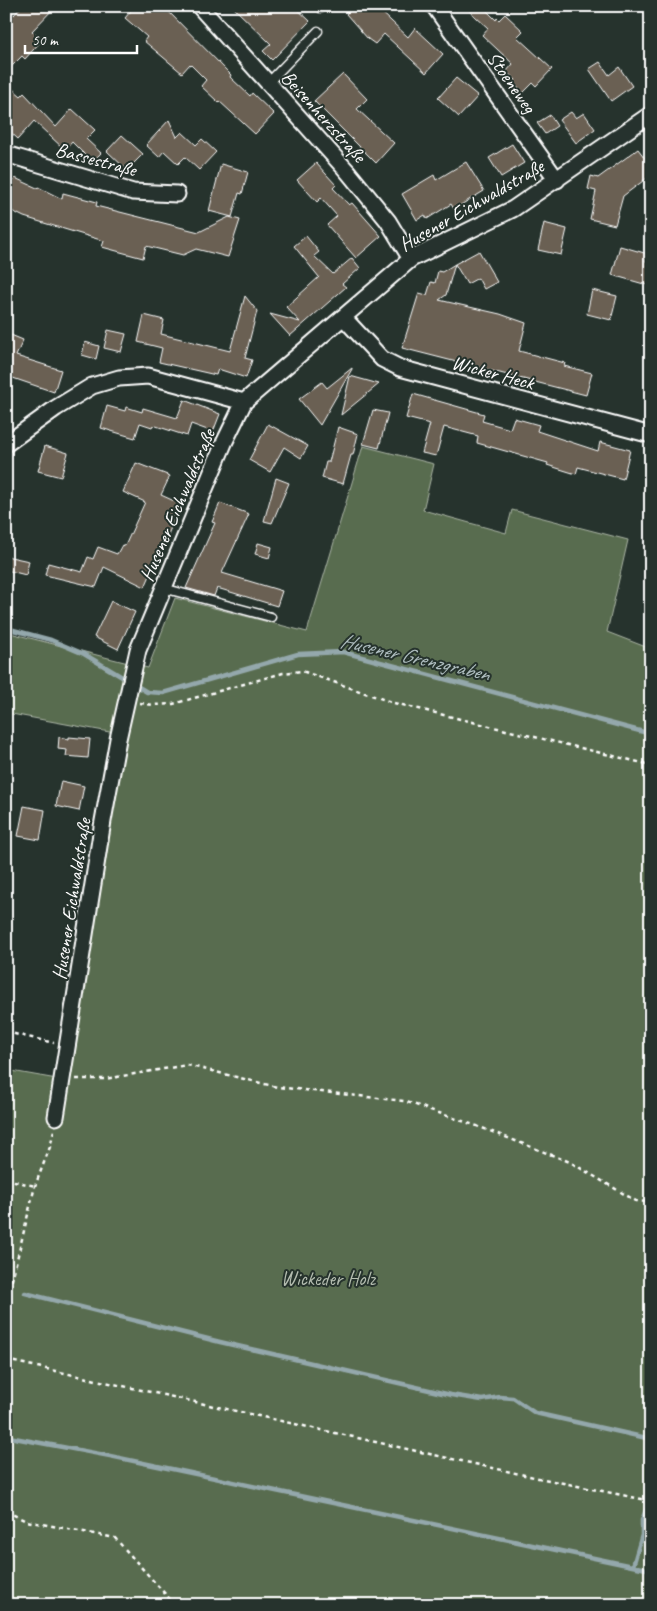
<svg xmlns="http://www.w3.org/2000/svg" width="657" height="1611" font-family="Caveat,sans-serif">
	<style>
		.green { fill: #596c4f; stroke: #acb6a7 }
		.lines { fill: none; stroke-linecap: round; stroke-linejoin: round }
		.stream { stroke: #94a8ac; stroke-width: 4.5 }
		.building { fill: #6a6053; stroke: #fff }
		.lane-casing { stroke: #fff; stroke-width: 11 }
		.street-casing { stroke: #fff; stroke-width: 19 }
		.path { stroke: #fff; stroke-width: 2.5; stroke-dasharray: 4 4; stroke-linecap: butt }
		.lane { stroke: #26332d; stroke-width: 8 }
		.street { stroke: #26332d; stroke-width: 15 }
		.labels { text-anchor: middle; stroke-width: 4; stroke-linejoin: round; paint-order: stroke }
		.street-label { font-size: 20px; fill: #fff; stroke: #26332d }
		.park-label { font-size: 20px; fill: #b4bdb0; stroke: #26332d }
		.water-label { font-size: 21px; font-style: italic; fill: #afbec0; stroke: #26332d }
	</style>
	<rect width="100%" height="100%" fill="#26332d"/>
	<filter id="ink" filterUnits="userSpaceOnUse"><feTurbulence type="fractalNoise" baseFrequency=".02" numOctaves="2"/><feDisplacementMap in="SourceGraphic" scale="10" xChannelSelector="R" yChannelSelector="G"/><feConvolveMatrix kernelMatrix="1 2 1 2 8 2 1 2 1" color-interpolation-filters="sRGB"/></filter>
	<g filter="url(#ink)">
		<path class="green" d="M363 446 434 464 423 510 506 533 512 510 628 540 607 632 651 649V1605H6V1070L68 1081 102 861 126 735 6 713V632L148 668 175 598 307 632Z"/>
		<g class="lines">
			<path class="stream" d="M6 628 51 640 84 654 147 692 163 693 298 654 343 652 651 734
				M25 1293 220 1342 451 1395 482 1400 500 1397 513 1398 535 1413 651 1439
				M9 1437 110 1456 651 1570
				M633 1566 642 1535V1520L646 1510"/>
		</g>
		<path class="building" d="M22 6H56L32 31 42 40 25 59 22 56 6 72V18L12 12 14 15Z
			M135 6H163L231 75 230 77 250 96 252 93 274 114 255 134 219 101 218 102 201 86 206 80 190 64 182 73 144 41 147 37 125 18Z
			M232 6H294L310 21 272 60 263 51 271 44Z
			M354 6H375L408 37 415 28 443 54 426 73 384 34 375 44 368 39 346 14Z
			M464 6H482L496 20 497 18 499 20 505 14 523 31 517 37 552 69 536 86 533 83 523 93 513 83 516 80 506 72 513 64 482 35 488 28Z
			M600 62 609 75 619 67 632 86 611 101 589 69Z
			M343 74 367 99 357 109 394 143 376 163 314 101Z
			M456 78 478 96 459 117 438 98Z
			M6 83 21 96 24 93 56 127 72 109 95 130 86 139 101 153 92 162 72 142 65 150 34 121 18 139 6 128Z
			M571 112 576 118 584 113 595 129 576 143 559 120Z
			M550 115 557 126 545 134 537 123Z
			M169 120 177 137 182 132 196 145 202 139 216 152 199 170 185 157 178 164 164 151 159 157 146 145Z
			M122 135 143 154 127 170 107 151Z
			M512 144 524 163 501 177 489 158Z
			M638 149 651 166V175L623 196 615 225 590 219 596 191 588 189 591 176 598 178Z
			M466 162 484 191 454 209 451 204 427 219 425 215 417 220 402 194 434 175 436 180Z
			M316 163 336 185 333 188 349 205 352 203 381 236 356 258 327 225 337 216 321 198 317 202 297 180Z
			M221 164 248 172 242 194 239 193 232 217 209 211Z
			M6 177 14 181 15 178 37 188 38 187 62 199 63 193 97 202 96 206 199 232 229 217 240 220 228 257 196 249 183 255 146 246 143 258 102 247 104 241 24 217 6 208Z
			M544 223 567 229 561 255 538 250Z
			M306 236 319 252 314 256 333 274 352 258 360 268 342 284 346 287 290 336 270 314 300 322 286 307 319 277 294 246Z
			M620 246 648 254 645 261H651V286L612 275Z
			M479 251 497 282 484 289 478 278 467 284 455 264Z
			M455 264 446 295 439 300 500 314 526 323 519 351 565 363 564 366 592 373 586 395 402 348 419 293 427 295 431 282 435 283 438 271 442 272Z
			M592 290 617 296 611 320 587 314Z
			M245 296 257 311 245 358 252 360 246 378 218 369 216 375 159 362 162 348 138 342 144 315 164 320 161 334 230 351Z
			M108 330 126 334 121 352 104 348Z
			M6 333 23 340 16 356 61 370 54 392 7 376 6 378Z
			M85 342 99 346 96 359 82 355Z
			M352 368V369L320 425 299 399 322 382 327 388Z
			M350 376 379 384 341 415Z
			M413 394 484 414 482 421 510 429 514 418 539 425 537 431 598 451 600 442 630 450 623 479 578 467 576 474 547 465 548 463 477 443 478 436 444 427 436 456 422 453 430 424 406 418Z
			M184 400 220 414 213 432 191 424 187 436 153 425 152 427 140 423 135 438 101 428 107 406 125 411 126 407 142 412 143 408 177 418Z
			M373 410 388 413 379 448 363 444Z
			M268 424 308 446 301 458 284 447 270 472 249 460Z
			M338 427 358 434 353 455H351L343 484 322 478 326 462H329Z
			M45 446 68 453 61 477 38 471Z
			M136 463 170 476 161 495 183 505 177 517 176 516 145 587 104 567 96 587 45 575 48 563 82 572 88 557 93 559 98 547 117 554 122 545 125 546 145 502 123 492Z
			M276 478 289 483 272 523 264 521Z
			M220 503 249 514 222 573 282 591 277 606 217 588 214 596 186 588 215 523 212 522Z
			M258 543 272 547 269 558 255 554Z
			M6 556 29 561 26 575 6 570Z
			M111 601 135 612 118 649 94 637Z
			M59 737 69 739V737L90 739 88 758 66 756 67 750 58 749Z
			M61 781 84 786 79 811 56 806Z
			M24 806 45 810 40 840 18 836Z"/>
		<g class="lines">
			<g class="lane-casing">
				<path id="lane" d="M321 8 323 6
					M268 83 318 31
					M163 588 271 617"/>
			</g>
			<g class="street-casing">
				<path id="street" d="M199 6 348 172 388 221 411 259
					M434 6 557 180
					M6 154 133 192 177 194
					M343 317 382 359 400 368 651 435
					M6 444 56 408 92 386 119 378 148 376 244 402
					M56 1117 103 821 118 739 138 650 224 443 244 402 411 259 513 209 651 114"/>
			</g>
			<path class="path" d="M140 703 153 705 173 704 283 673 302 671 394 703 651 765
				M6 1032 54 1043
				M76 1079H105L187 1065 277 1087 404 1101 477 1126 570 1162 636 1201 651 1202
				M6 1179 35 1186
				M6 1304 35 1186 50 1147 54 1130
				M6 1360 529 1476 651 1501
				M6 1511 26 1521 115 1538 175 1605"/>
			<use href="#lane" class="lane"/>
			<use href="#street" class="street"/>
		</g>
	</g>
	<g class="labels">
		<g class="street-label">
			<text transform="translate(512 82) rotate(55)" y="7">Stoeneweg</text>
			<text transform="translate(324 116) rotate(48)" y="7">Beisenherzstraße</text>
			<text transform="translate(96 159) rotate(15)" y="7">Bassestraße</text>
			<text transform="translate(471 205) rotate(-30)" y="7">Husener Eichwaldstraße</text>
			<text transform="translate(493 372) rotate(15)" y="7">Wicker Heck</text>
			<text transform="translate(177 505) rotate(-67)" y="7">Husener Eichwaldstraße</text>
			<text transform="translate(71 899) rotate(-81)" y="7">Husener Eichwaldstraße</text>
		</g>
		<g class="park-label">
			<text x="328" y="1285">Wickeder Holz</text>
		</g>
		<g class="water-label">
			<text transform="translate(415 657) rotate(13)" y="7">Husener Grenzgraben</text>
		</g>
	</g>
	<rect width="657" height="1611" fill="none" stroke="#26332d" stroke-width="25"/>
	<rect x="12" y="12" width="632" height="1586" fill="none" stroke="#fff" stroke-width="2" filter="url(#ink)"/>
	<path d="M25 45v8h112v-8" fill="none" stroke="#ffffff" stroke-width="2.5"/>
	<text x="32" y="45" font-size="15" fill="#ffffff" stroke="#26332d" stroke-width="4" paint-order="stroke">50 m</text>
</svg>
